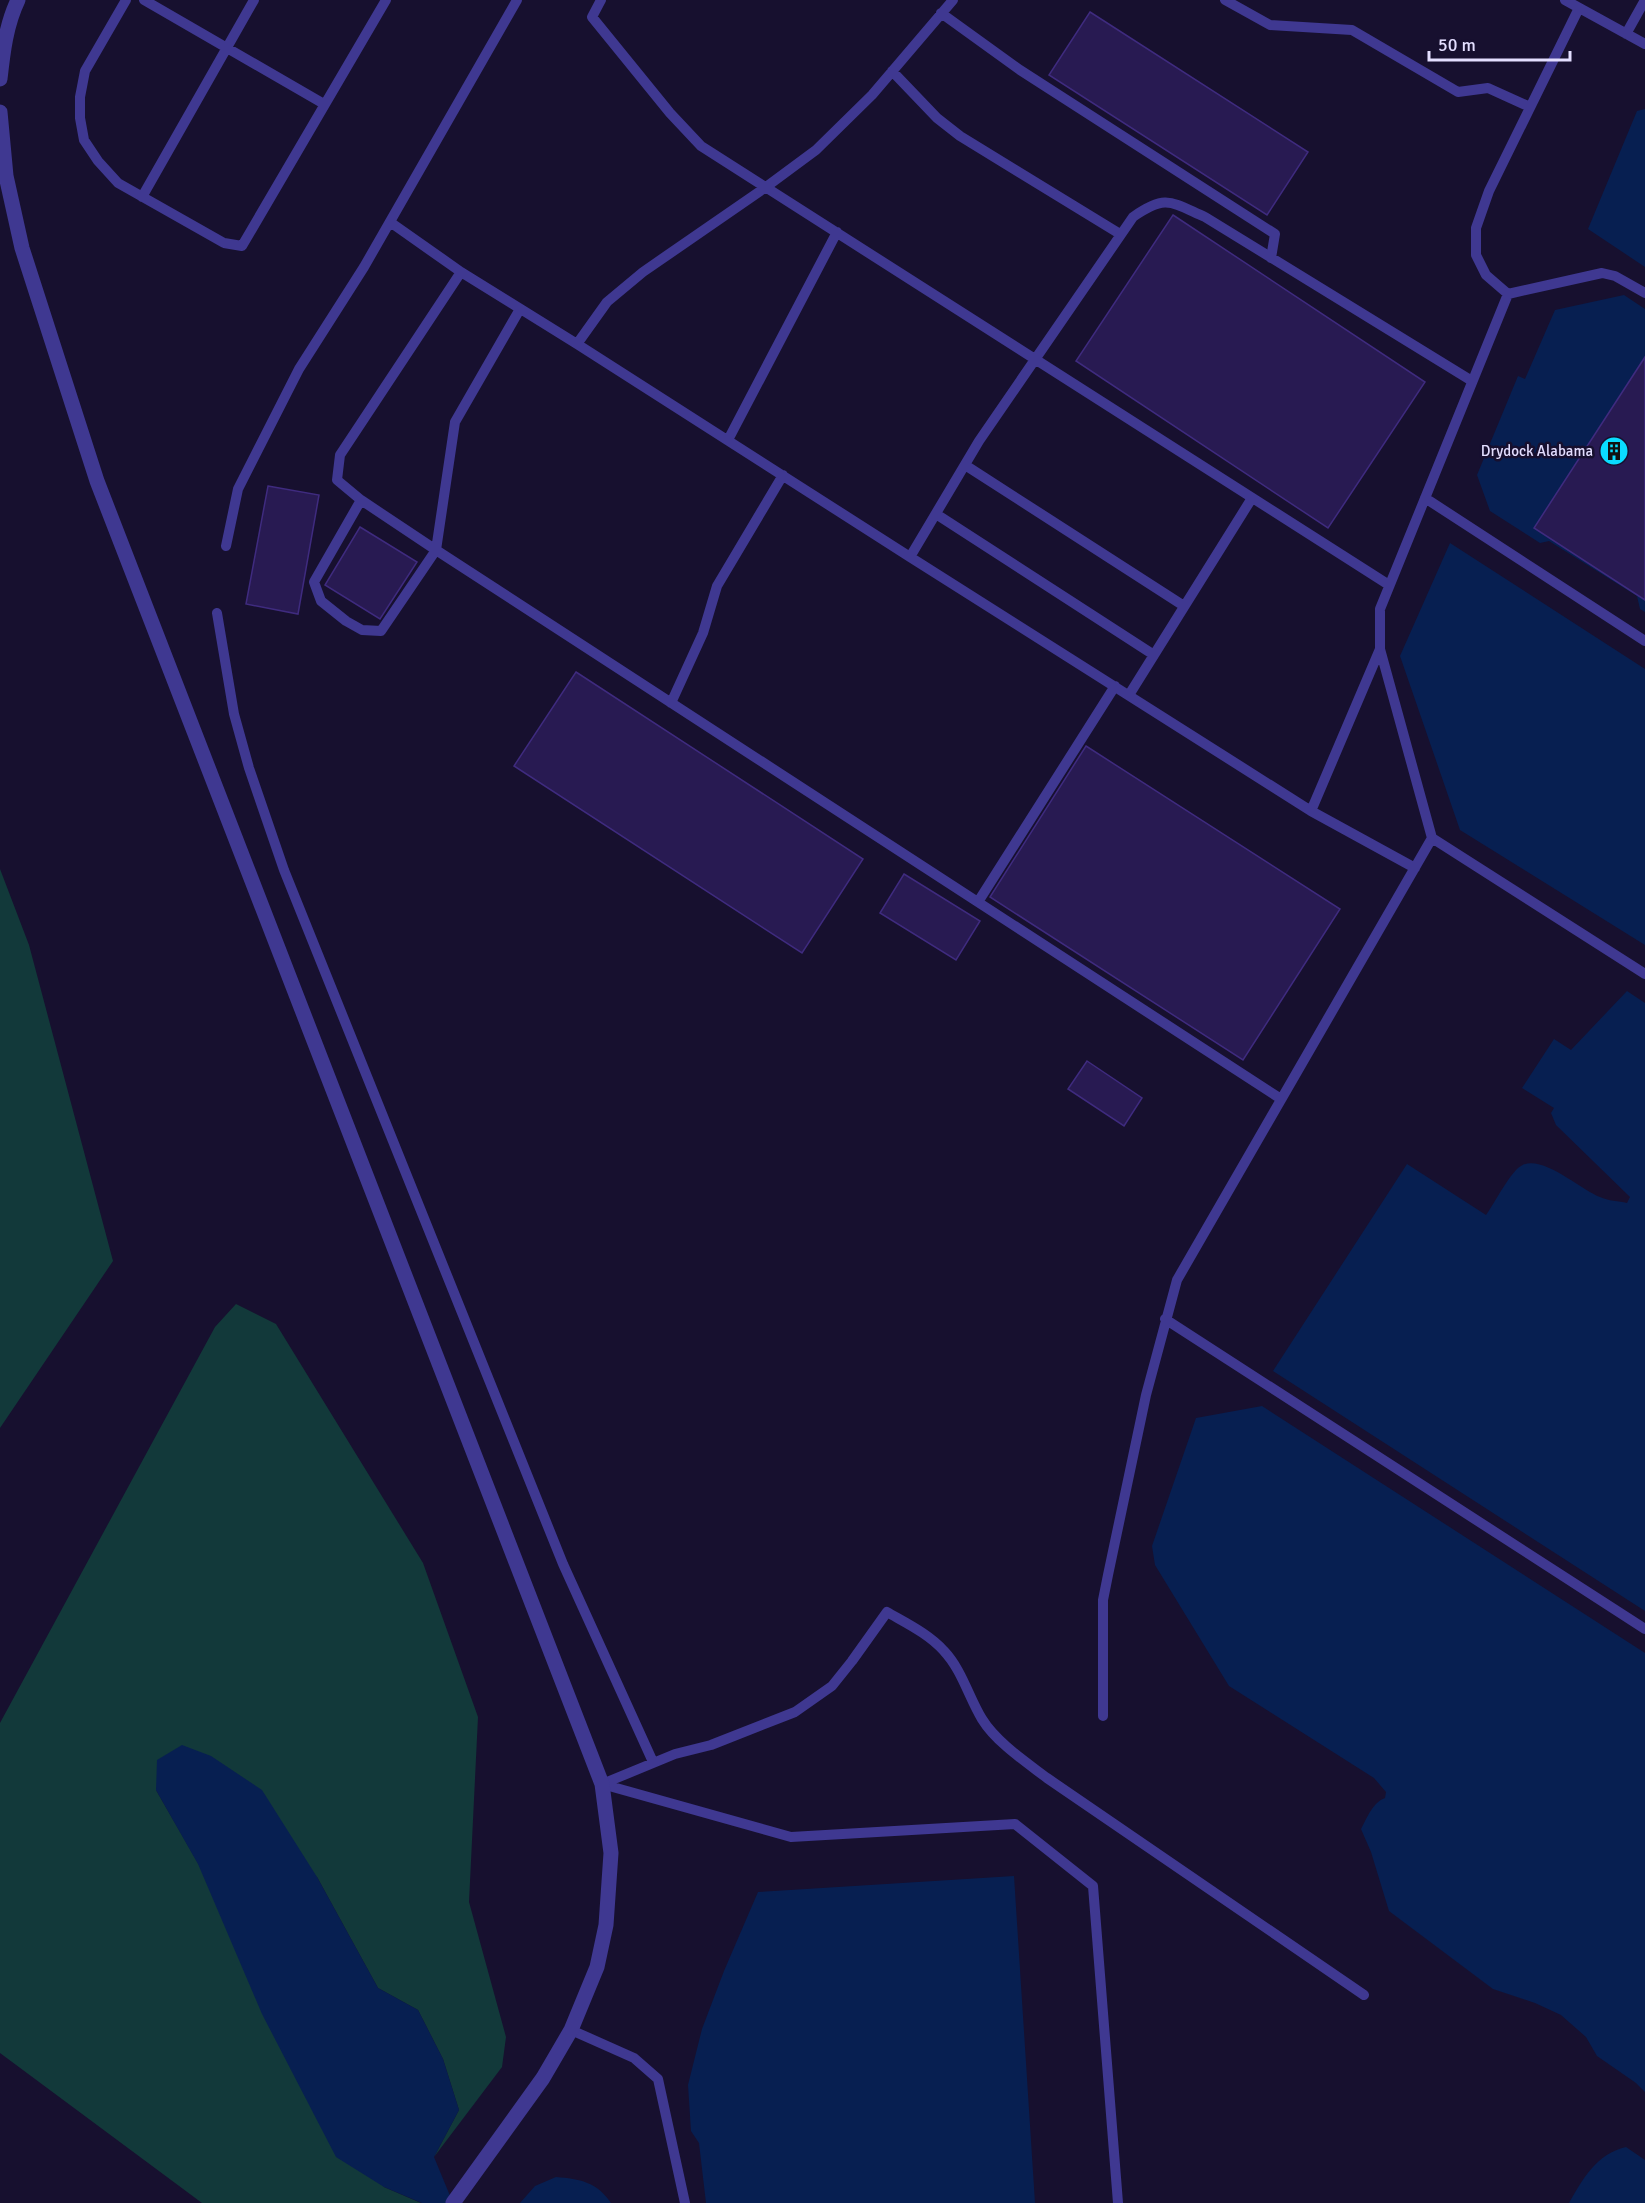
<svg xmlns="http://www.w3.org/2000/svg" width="1645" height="2203" font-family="Signika,sans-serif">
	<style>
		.green { fill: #12393a }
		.water { fill: #071f51 }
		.building { fill: #281a52; stroke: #3f2b7f; stroke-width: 1.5 }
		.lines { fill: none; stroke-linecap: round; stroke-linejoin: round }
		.lane { stroke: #3f3891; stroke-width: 10 }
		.street { stroke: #3f3891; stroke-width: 15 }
		.labels { text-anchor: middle; stroke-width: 5; stroke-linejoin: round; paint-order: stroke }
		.poi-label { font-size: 15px; fill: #e3deff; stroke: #17102f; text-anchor: end }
	</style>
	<rect width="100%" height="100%" fill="#17102f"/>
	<path class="green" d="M0 869 29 945 113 1261 0 1428Z
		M236 1304 276 1324 423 1563 478 1717 469 1902 506 2037 502 2067 434 2157 459 2110 443 2059 418 2010 378 1988 317 1877 156 1790 384 2187 421 2203H202L0 2053V1723L215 1327Z"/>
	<path class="water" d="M1645 109V267L1588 229 1637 111Z
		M1624 295 1645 309V612L1640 609 1637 596 1549 541 1540 543 1490 511 1477 475 1518 376 1525 379 1555 310Z
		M1450 543 1645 669V945L1460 830 1400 656Z
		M1627 991 1645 1003V1611L1273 1371 1407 1164 1486 1215C1494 1204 1511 1171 1521 1166 1541 1153 1581 1190 1600 1197 1608 1201 1619 1201 1627 1203L1630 1197 1556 1125 1551 1113 1554 1108 1522 1088 1554 1039 1571 1050Z
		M1262 1406 1645 1653V2092L1636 2083 1597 2056 1586 2037 1561 2015 1535 2003 1493 1989 1389 1911 1371 1852 1361 1829C1367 1818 1373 1802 1385 1798L1386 1792 1374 1778 1229 1686 1155 1565 1152 1546 1196 1418Z
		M182 1745 211 1756 262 1790 317 1877 378 1988 418 2010 443 2059 459 2110 434 2157 453 2203H422L384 2187 336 2157 262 2014 198 1864 156 1790 157 1760Z
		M1014 1876 1035 2203H706L699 2143 691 2131 688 2085 702 2029 724 1971 758 1892Z
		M1626 2147 1645 2160V2203H1569C1583 2179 1596 2154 1626 2147Z
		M556 2177C580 2179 597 2182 611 2203H520L535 2186Z"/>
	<path class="building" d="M1090 12 1308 152 1267 215 1049 75Z
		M1173 215 1425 382 1328 528 1076 361Z
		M1645 357V600L1534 528Z
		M268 486 319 495 298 614 246 604Z
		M360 527 417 562 380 619 325 585Z
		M576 672 863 859 802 953 514 766Z
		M1086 746 1340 909 1243 1060 990 897Z
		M904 874 980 921 956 960 880 913Z
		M1087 1061 1142 1098 1124 1126 1068 1089Z"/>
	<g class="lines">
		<path class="lane" d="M126 0 85 71 80 97V118L84 140 98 161 118 183 224 243 242 246 386 0
			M144 0 324 104
			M601 0 592 17 670 113 701 146 1389 585
			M1225 0 1270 25 1352 30 1458 92 1488 88 1530 107
			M1565 0 1645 44
			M1579 8 1489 191 1476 228V255L1486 275 1508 294 1602 273 1615 276 1645 293
			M941 13 1020 70 1275 234 1271 258
			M1626 34 1645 0
			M892 71 937 118 960 136 1120 234
			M142 197 254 0
			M390 222 461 272 577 344 910 557 1311 811 1415 868
			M461 272 340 455 337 480 361 500 436 550 1281 1099
			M1508 294 1380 609V649L1432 838 1645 974
			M577 344 607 302 643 272 766 187 816 150 872 95 953 0
			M728 440 837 232
			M965 465 1184 606
			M1425 498 1645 641
			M361 500 314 582 321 601 346 621 362 630 381 631 436 550 455 422 520 309
			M936 514 1154 655
			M226 546 238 489 299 369 364 267 517 0
			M910 557 979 441 1133 217C1166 194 1171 202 1205 217L1472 381
			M217 613 234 714 249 768 284 870 563 1564 653 1762
			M1129 695 1252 498
			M671 703 703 633 717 586 783 475
			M1311 811 1380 649
			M978 902 1115 686
			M1165 1319 1645 1629
			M1103 1716V1600L1108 1575 1146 1395 1177 1280 1432 838
			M602 1784 675 1754 711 1745 795 1712 832 1686 852 1661 887 1612C906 1623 929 1634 944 1651 962 1670 969 1698 982 1719 996 1742 1026 1762 1047 1778L1364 1995
			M602 1784 791 1837 1015 1824 1093 1886 1118 2203
			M571 2030 634 2058 658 2079 685 2203"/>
		<path class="street" d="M0 79C3 52 6 25 18 0
			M0 112 6 176 22 248 97 481 602 1784 611 1853 606 1925 597 1967 571 2030 543 2078 453 2203"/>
	</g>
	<defs>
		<g id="building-disc" transform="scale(1.5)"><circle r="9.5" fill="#0adcff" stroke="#17102f"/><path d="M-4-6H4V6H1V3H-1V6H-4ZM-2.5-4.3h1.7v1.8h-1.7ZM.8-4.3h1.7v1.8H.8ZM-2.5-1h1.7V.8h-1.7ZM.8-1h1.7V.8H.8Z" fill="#111"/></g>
	</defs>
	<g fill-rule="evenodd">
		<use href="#building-disc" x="1614" y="451"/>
	</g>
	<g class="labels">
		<g class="poi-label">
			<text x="1593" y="456">Drydock Alabama</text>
		</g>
	</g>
	<path d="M1429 51v9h141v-9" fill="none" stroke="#e3deff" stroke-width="3"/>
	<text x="1438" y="51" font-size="18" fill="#e3deff" stroke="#17102f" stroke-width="4.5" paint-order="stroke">50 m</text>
</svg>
